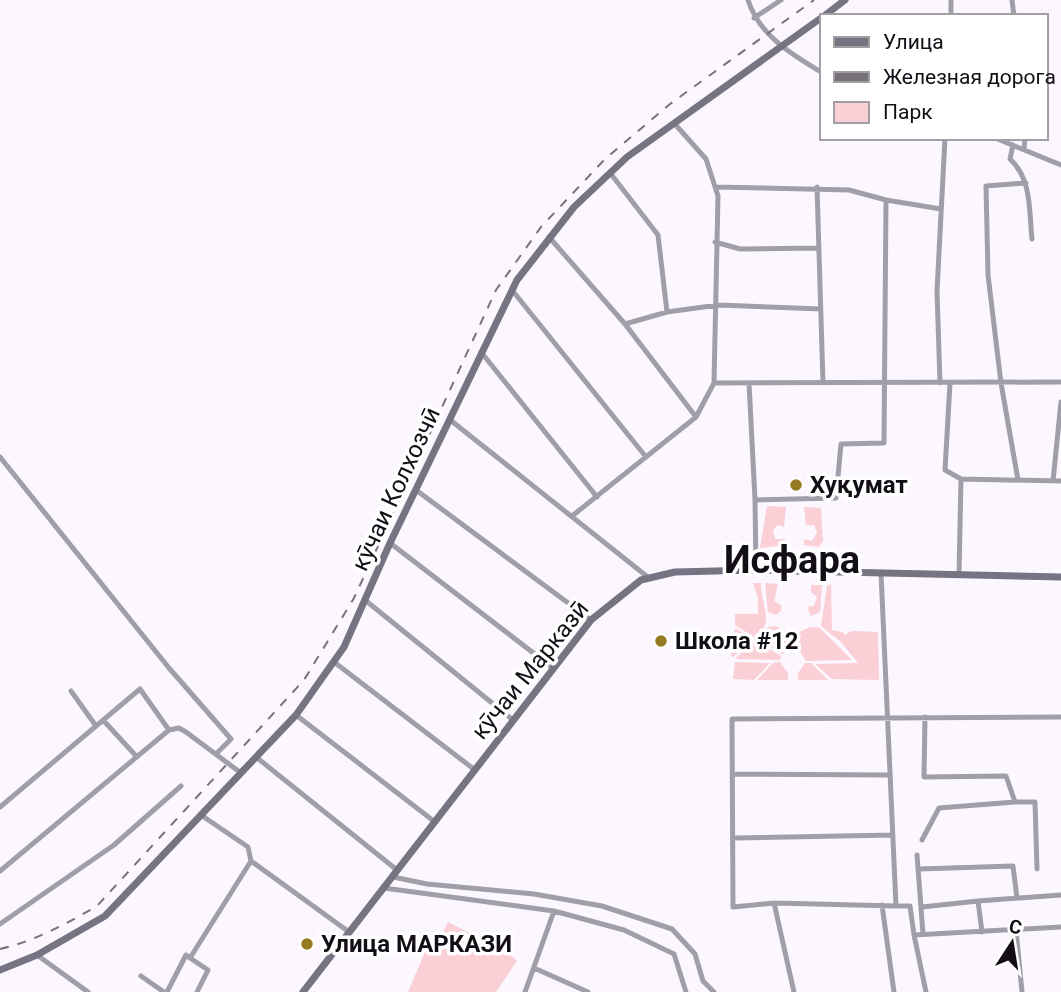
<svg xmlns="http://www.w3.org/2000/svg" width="1061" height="992" font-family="Roboto,sans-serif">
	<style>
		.green { fill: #facfd5 }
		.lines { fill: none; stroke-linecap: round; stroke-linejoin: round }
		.minor { stroke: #9f9fa9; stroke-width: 5 }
		.secondary { stroke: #757483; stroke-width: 7 }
		.rail { stroke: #77727a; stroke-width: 2; stroke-dasharray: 9 9; stroke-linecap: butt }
		.poi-dot { fill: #957a22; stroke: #fff; stroke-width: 2.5 }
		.labels { text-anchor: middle; stroke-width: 7; stroke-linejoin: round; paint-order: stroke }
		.poi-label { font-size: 24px; font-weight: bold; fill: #130e16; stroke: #fff; text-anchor: start }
		.street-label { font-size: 24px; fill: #130e16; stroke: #fff }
		.town-label { font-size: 38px; font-weight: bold; fill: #130e16; stroke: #fff }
	</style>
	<rect width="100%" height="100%" fill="#fcf6ff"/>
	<path class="green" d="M767 506 786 507 784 527 778 525 773 530 775 539H785V545L760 548Z
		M804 507 821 508 823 541 819 547 804 545V539L812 541 817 532 814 525H806Z
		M753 583H761C760 595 769 615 765 625 763 631 757 631 754 637L735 625V614H758V599Z
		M765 583 778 584 774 601 781 605V611L776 615 768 612Z
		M831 584 832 630 843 632 844 635 852 631 878 632 879 680 832 679 815 664 858 663 841 642 821 626 827 586Z
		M811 585H822L820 612 811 616 807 607 814 606 817 597 811 592Z
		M776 626 789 633 788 650 782 654 757 638 768 627Z
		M810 627 820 628 852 660 806 661 799 650V632Z
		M735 628 752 639 733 657 731 656Z
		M755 640 781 656 780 660 735 659Z
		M735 662 770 663 754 680 733 679Z
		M780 662 788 673V680H757L773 663Z
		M805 663H811L828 680H798V673Z
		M448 922 510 954 517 961 496 992H408L433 933 442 935Z"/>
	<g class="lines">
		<path class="minor" d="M748 0C759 35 791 54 821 72
			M951 0V16
			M1012 0 1014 16
			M754 18 781 0
			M674 123 706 159 718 196 714 383 1061 382
			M995 138 1061 165
			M1013 145 1010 159C1032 179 1029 211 1032 239
			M1024 149 1025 138
			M611 174 658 235 667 312 718 305 821 309
			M715 187 849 190 886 200 941 209
			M817 187 823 383
			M549 237 625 324 667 312
			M715 242 740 249 819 248
			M512 290 646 457
			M625 324 696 417 714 383
			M481 352 597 497
			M749 383 755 500
			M940 383 937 291 945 138
			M950 383 945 470 961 479 1061 481
			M449 419 649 578
			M0 457 169 668 231 739 216 754
			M1018 480 1001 383 988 275 986 186 1026 183
			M1053 481 1061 402
			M416 490 591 620
			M572 516 696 417
			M390 543 553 668
			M756 570 755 500 836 498 841 444 884 443 886 200
			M881 573 896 906H910L914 935 1061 927
			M959 574 961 479
			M365 600 513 720
			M334 662 475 770
			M71 691 96 726
			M296 715 435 822
			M925 717 924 777 1006 776 1015 802H1035L1037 869
			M103 720 137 757
			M256 757 397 870
			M733 774 889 775
			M0 807 140 689 169 730 179 728 186 732 241 773
			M201 815 248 847 251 861 349 932
			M734 838 893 835
			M922 840 939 808 1015 802
			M917 855 923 934
			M919 869 1013 866 1017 898
			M0 871 169 730
			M393 877 427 884 534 894 602 906 672 929 695 954 703 981 714 992
			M384 888 554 911 624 930 674 954 686 992
			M774 903 794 992
			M882 905 894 992
			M896 906 774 903 733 907 732 719 1061 717
			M922 907 978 901
			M0 924 114 845 181 786
			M1016 930 1022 992
			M982 932 978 901 1061 895
			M914 935 926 992
			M37 955 88 992
			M534 968 588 992
			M141 976 164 992
			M167 992 186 955 190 958
			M197 992 208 970 190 958 251 861
			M525 992 554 911"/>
		<path class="secondary" d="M824 16 845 0
			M0 970 37 955 105 916 296 715 344 647 390 543 517 280 574 207 627 157 821 18
			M303 992 591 620 641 580 675 572 756 570 1061 577"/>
		<path class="rail" d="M0 949C35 941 66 924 97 906L304 680 354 598 496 290 541 227 605 159 670 104 814 0"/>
	</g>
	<g class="poi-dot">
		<circle cx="796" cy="485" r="7"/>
		<circle cx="661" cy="641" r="7"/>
		<circle cx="307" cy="944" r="7"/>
	</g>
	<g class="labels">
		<g class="poi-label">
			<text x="810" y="493">Хуқумат</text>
			<text x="675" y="649">Школа #12</text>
			<text x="321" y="952">Улица МАРКАЗИ</text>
		</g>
		<g class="street-label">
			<text transform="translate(396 489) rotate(-65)" y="8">кӯчаи Колхозчӣ</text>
			<text transform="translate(530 670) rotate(-51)" y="8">кӯчаи Марказӣ</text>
		</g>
		<g class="town-label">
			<text x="792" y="573">Исфара</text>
		</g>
	</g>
	<rect x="820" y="14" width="228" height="126" fill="#ffffff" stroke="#a19fa2" stroke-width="2"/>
	<rect x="834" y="37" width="35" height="10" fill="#757483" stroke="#a19fa2" stroke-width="2"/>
	<text x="883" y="49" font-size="21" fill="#130e16">Улица</text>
	<rect x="834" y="72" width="35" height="10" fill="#77727a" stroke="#a19fa2" stroke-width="2"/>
	<text x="883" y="84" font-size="21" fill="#130e16">Железная дорога</text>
	<rect x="834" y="102" width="35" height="21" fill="#facfd5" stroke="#a19fa2" stroke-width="2"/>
	<text x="883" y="119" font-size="21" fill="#130e16">Парк</text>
	<g transform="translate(1012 943) rotate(12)" stroke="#ffffff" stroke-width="5" paint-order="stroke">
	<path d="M0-5L12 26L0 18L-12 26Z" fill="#130e16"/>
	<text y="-10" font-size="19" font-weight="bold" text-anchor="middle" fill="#130e16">С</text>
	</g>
</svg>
